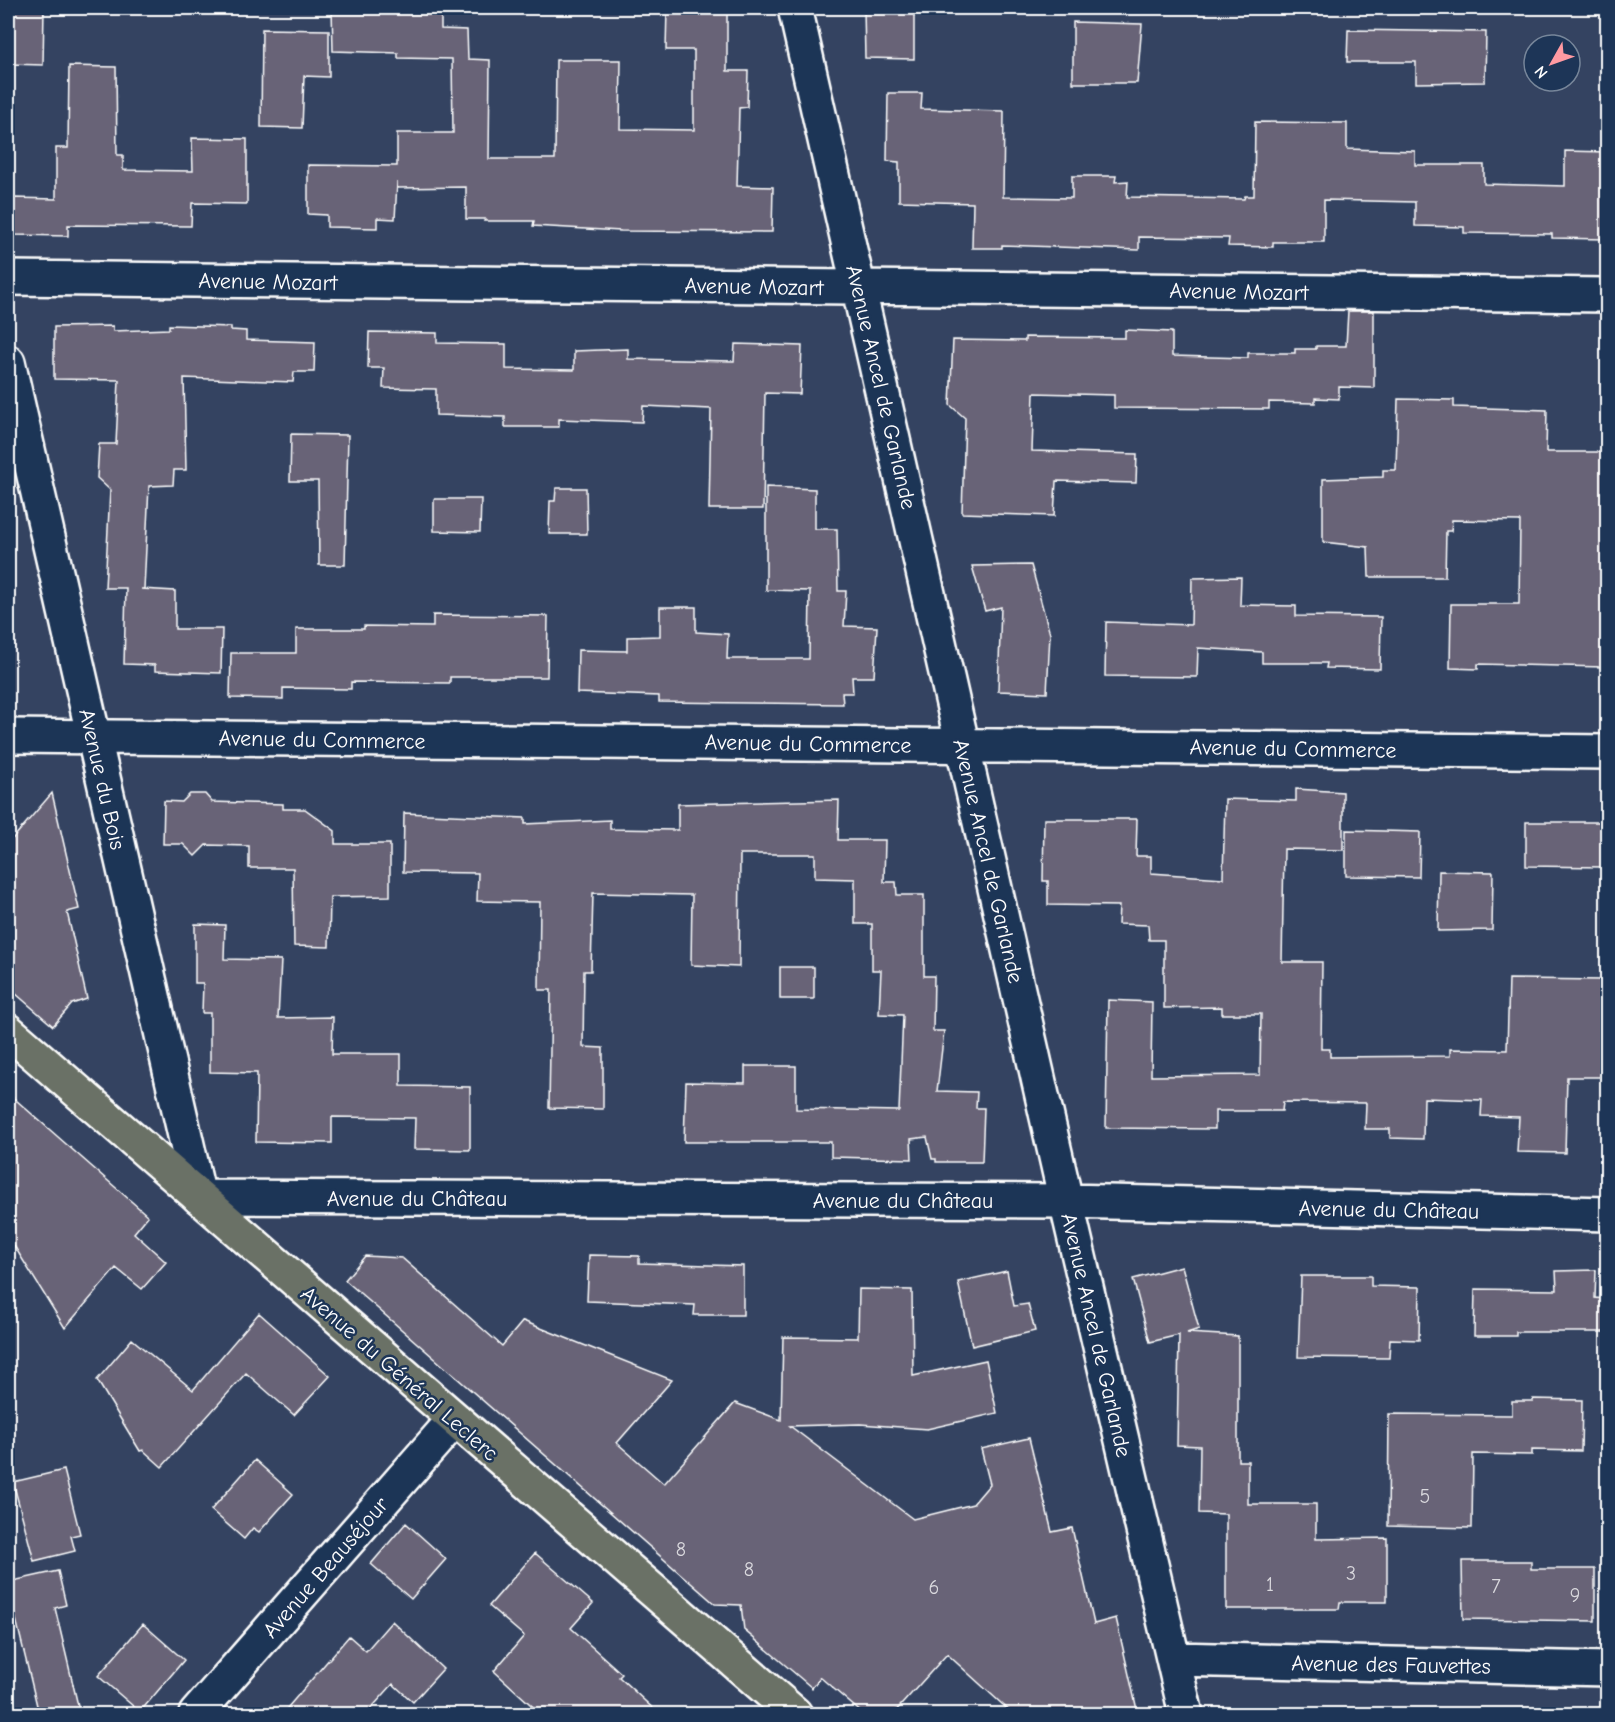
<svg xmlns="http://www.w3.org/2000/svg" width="1615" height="1722" font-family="'Comic Neue',sans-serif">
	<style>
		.building { fill: #686377; stroke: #fff; stroke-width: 1.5 }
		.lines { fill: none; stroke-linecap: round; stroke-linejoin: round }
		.minor-casing { stroke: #fff; stroke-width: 38 }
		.major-casing { stroke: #fff; stroke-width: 38 }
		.minor { stroke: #1d3557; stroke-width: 33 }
		.major { stroke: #6a7166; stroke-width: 33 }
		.labels { text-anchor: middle; stroke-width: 5; stroke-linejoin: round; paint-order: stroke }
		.number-label { font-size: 20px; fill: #d9d8dd }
		.street-label { font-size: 22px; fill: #fff; stroke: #1d3557 }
	</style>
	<rect width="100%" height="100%" fill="#344361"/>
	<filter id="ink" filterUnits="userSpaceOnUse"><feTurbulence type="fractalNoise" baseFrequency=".0167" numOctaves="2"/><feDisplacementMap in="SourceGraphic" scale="12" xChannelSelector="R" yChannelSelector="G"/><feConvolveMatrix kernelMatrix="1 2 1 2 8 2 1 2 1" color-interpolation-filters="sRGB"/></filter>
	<g filter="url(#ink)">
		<path class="building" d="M8 8H44L43 65 8 64Z
			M332 8H441V29L467 30 468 59 490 60 489 159H555L556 60H621L620 129 694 130V50H666L667 8H727V71H748L747 107 739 108 737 186 773 187 772 232 621 231 533 226 534 221H484L485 219H466V187L397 188V182L395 219 377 218V228L327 227V215L308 214V165L397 166V133H453L452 59 398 58V53L333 51Z
			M864 8H907V13H914V59L865 58Z
			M1073 22 1142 24 1137 83H1073Z
			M262 29 329 30V77L304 76 302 128 261 127Z
			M1348 30 1486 32 1485 82 1416 83V62H1347Z
			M69 66 116 67 117 155H123V170L193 171 192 138 247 139V204L192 203 191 226 68 225V236L14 235V198L56 199V148H68Z
			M888 93H922L921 109 1004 111 1003 197 1072 198V176H1116L1115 182 1128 181 1127 197 1244 199 1245 196H1254L1255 122 1347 123V149L1415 151V165H1484V184L1565 186V151L1608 152V226H1605V239L1552 238V234L1464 233V227L1415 226V202L1324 200V242H1273V247L1228 246 1229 238 1139 237V250L1002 245V248H972L973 203 899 201V162L887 161Z
			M1348 311H1374V388L1339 387V399L1315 398V403L1269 402V409L1114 408V395L1034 393 1032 451 1137 454 1136 483 1056 481 1054 516 962 513 965 418 950 405 953 340 1025 341V337L1125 338V330L1172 332V356L1248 358V353H1295V349H1316V346H1346Z
			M169 325 231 327V330L246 331V340L315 342 314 372H294L293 382 184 378 186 470H174L173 485 149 486 144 589H141L175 591V629H222L221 673 155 671V665L124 664 126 588H105L110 490 97 478 99 444H116L119 380 54 379V327L113 326V331L169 329Z
			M369 332 437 333V343L506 344V369L574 370V351L628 349V359L734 361 735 344 802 346 800 394 765 393 763 509H709L711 409 643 406 642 422 559 419V427H505V417L436 415V389L383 388 384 368H368Z
			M1398 399 1454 400V407L1547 410 1546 452H1608L1604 667 1478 664V669L1450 668 1451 604H1519L1520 521 1452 520 1451 531H1446L1445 577H1369L1368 547 1323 542V479L1383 477V470H1396Z
			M291 434 348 435 345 565H319L318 481H290Z
			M766 487 815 489V529H837L838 591H846L844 626 877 627 874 677H852L853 693H842L843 704 659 702V696L577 693 578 650 627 651V637L660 636V607H696V632L728 634 727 659H809L810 591 766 590Z
			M556 488H586L587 534H549L550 501H555Z
			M434 499H481L480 532 434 531Z
			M1031 565 1050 634 1047 693 998 691 1001 607 985 611 972 566Z
			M1241 577 1240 605 1296 606V616L1381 617 1380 669 1326 668 1327 663H1262V652L1198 648 1197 677 1105 676 1106 622 1191 625 1192 578Z
			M433 615 548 616 547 677H450V683L351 682V689L283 688V699L230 698 231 653H296V629H364V626L433 627Z
			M1296 789 1343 792V850L1284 849 1282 962H1322L1321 1049H1330V1057L1450 1056V1049L1507 1050 1509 979 1603 980 1602 1048H1608V1077H1567L1565 1153 1517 1152 1519 1117 1481 1116 1482 1100 1424 1098 1423 1139 1390 1138V1129H1365L1366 1103 1283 1102 1282 1111H1215V1129L1106 1128 1108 1000 1152 1002 1151 1076 1260 1075 1261 1014H1222V1007L1164 1008V940H1149L1148 925 1118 924 1119 906 1048 905V881H1043L1044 819H1137L1136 856H1151V873L1223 878 1225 799 1296 801Z
			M52 793 79 909 67 912 87 999 72 1004 53 1026 8 987V844Z
			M190 794H205L212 802 283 804V809H305L335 831V844H390V896L330 897 329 947 294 946 293 868H249V846L206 845 195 856 183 844H163L164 801 182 802Z
			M839 800 838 840H885L884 882H896L897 895H924V976H934L933 1031H944L937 1091 977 1092 976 1108H984L982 1162H936V1159H932L927 1137 911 1139 912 1159 831 1157V1142H684L686 1082 745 1083V1066H796V1109L899 1111 903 1015 879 1014 881 970H872V924H855V879L815 878V854H740L739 967 691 965 692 895 593 893 591 971H584L583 1047 603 1048V1109L549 1108 551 990H539L540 902 477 901 478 873 403 872 404 813 525 818V824L610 820V829L678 830V804Z
			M1526 822H1605V867L1526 866Z
			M1346 830 1420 832 1419 877 1346 876Z
			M1439 871 1493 872 1492 930 1438 931Z
			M195 924 225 925 224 959 281 960 278 1018 333 1017 332 1054H401V1086L470 1087V1150L414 1149 415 1118 332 1117V1143L256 1142 257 1073 210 1072V1013H202L203 983H195Z
			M780 967H814V999H780Z
			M8 1093 148 1216 134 1233 166 1262 142 1289 116 1268 65 1328 8 1236Z
			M589 1255 639 1256V1263L743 1266V1315H694L695 1305 587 1301Z
			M365 1256 402 1258 502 1346 523 1321 672 1380 617 1443 664 1484 735 1403 781 1420 783 1337 858 1338 859 1289 912 1290 913 1376 986 1360 997 1413 927 1429 860 1424 790 1426 913 1519 973 1504 990 1484 981 1449 1029 1438 1052 1532 1072 1528 1094 1624 1116 1618 1138 1714H1013L947 1654 893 1714H863L820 1677 812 1688 744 1630 741 1605 715 1604 345 1280Z
			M1182 1266 1199 1329 1187 1333 1238 1336V1461H1248V1504H1316V1539L1387 1538V1602H1340L1339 1609H1226V1514L1199 1513 1200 1446 1177 1445 1179 1335 1150 1342 1133 1279Z
			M1596 1270 1595 1298 1605 1299V1332H1516V1336H1474L1475 1289 1557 1290 1556 1271Z
			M1007 1271 1014 1306 1028 1304 1035 1331 972 1346 958 1282Z
			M1301 1276H1371V1286L1420 1287 1419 1340 1390 1339 1389 1358 1298 1357Z
			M259 1313 330 1376 294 1415 246 1373 162 1467 143 1450 140 1451 97 1380 132 1339 193 1390Z
			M1533 1399 1582 1400 1581 1451 1532 1450V1455L1473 1454 1472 1528 1388 1526 1389 1414 1512 1415V1401H1533Z
			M255 1460 293 1494 259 1532 253 1528 244 1539 211 1510Z
			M64 1470 80 1534 71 1536 75 1551 34 1561 13 1482Z
			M406 1523 446 1559 411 1599 371 1564Z
			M535 1553 593 1603 571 1628 622 1674 619 1677 659 1714H541L494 1671 524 1636 489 1606Z
			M1462 1561H1531V1569H1595V1621L1463 1619Z
			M58 1571 66 1605 55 1608 80 1714H39L8 1586V1582Z
			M392 1621 443 1669 413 1702 393 1684 366 1714H282L349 1636 366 1651Z
			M143 1624 184 1660 140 1712 98 1676Z"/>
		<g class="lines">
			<g class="minor-casing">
				<path id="minor" d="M795 8 1066 1201 1186 1714
					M8 278 1608 295
					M8 362 199 1197 1066 1201 1608 1214
					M8 736 1608 752
					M1174 1659 1608 1669
					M196 1714 454 1420"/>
			</g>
			<g class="major-casing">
				<path id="major" d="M8 1031 795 1714"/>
			</g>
			<use href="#minor" class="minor"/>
			<use href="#major" class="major"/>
		</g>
	</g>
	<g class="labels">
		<g class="number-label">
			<text x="1425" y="1503">5</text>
			<text x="681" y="1556">8</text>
			<text x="749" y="1576">8</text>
			<text x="1351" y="1580">3</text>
			<text x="1270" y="1591">1</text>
			<text x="1496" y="1593">7</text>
			<text x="934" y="1594">6</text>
			<text x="1575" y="1602">9</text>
		</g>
		<g class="street-label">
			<text transform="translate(268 281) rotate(1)" y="8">Avenue Mozart</text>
			<text transform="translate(754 286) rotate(1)" y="8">Avenue Mozart</text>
			<text transform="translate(1239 291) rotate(1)" y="8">Avenue Mozart</text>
			<text transform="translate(882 387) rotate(77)" y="8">Avenue Ancel de Garlande</text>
			<text transform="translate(322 739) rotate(1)" y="8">Avenue du Commerce</text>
			<text transform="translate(808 743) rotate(1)" y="8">Avenue du Commerce</text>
			<text transform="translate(1293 748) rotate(1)" y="8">Avenue du Commerce</text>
			<text transform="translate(103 779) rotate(77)" y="8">Avenue du Bois</text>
			<text transform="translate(989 861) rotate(77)" y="8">Avenue Ancel de Garlande</text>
			<text x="417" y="1206">Avenue du Château</text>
			<text x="903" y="1208">Avenue du Château</text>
			<text transform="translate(1389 1209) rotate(1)" y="8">Avenue du Château</text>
			<text transform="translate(1097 1335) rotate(77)" y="8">Avenue Ancel de Garlande</text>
			<text transform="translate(400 1373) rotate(41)" y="8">Avenue du Général Leclerc</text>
			<text transform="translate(325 1567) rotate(-49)" y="8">Avenue Beauséjour</text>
			<text transform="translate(1391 1664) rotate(1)" y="8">Avenue des Fauvettes</text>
		</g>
	</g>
	<rect width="1615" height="1722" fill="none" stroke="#1d3557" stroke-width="30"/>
	<rect x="15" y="15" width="1585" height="1692" fill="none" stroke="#fff" stroke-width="2" filter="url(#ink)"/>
	<g transform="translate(1552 63) rotate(230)"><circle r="28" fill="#1d3557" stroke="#77869a" stroke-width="1.5"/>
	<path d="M0-4.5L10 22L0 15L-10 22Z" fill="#ff9aa2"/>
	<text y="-9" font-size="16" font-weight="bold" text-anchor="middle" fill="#ffffff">N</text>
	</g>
</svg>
